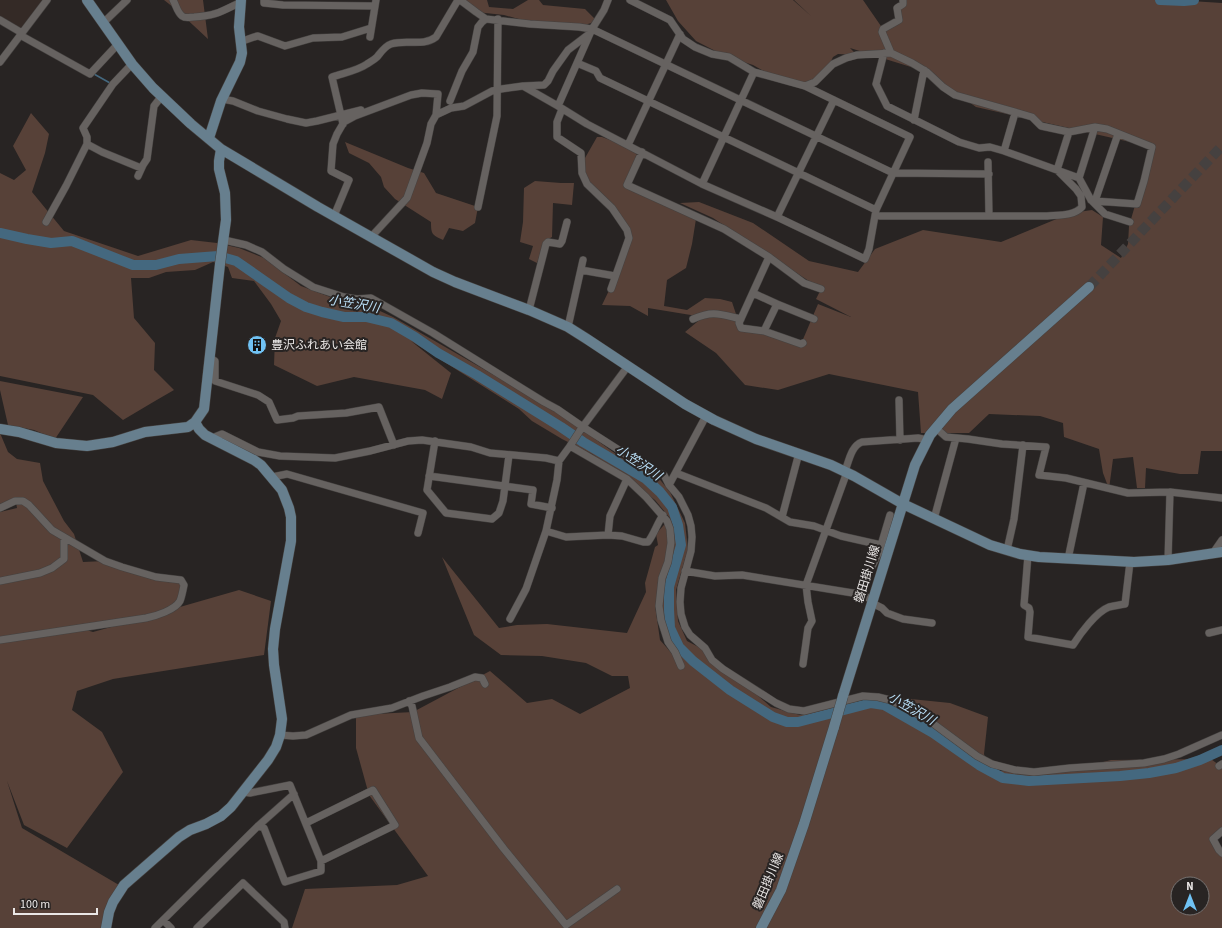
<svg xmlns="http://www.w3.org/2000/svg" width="1222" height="928" font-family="'Source Sans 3','Noto Sans JP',sans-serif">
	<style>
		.built { fill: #342a26 }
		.green { fill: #574138; fill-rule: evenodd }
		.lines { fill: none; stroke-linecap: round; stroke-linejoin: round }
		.stream { stroke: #44687f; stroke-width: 1.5 }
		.river { stroke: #44687f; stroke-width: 10 }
		.secondary-tunnel { stroke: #454140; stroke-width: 10; stroke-dasharray: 10 5; stroke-linecap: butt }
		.street-casing { stroke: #454240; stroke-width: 8 }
		.secondary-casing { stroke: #454240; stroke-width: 11 }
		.street { stroke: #666260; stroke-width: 7 }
		.secondary { stroke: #677f8e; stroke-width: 10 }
		.secondary-bridge-casing { stroke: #454240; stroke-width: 11; stroke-linecap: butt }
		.secondary-bridge { stroke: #677f8e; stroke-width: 10 }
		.labels { text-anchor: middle; stroke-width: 4; stroke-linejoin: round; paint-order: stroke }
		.poi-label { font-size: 12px; fill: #eae7e6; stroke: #282423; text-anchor: start }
		.street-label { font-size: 12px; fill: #eae7e6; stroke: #282423 }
		.water-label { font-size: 13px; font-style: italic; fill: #b9def6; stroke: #282423 }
	</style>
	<rect width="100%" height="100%" fill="#282423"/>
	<path class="built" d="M0 0H45L22 31 0 18Z"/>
	<path class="green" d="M164 0H203L208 39 178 11Z
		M454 0H487L489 7 513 9 528 0H539L543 5 585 9 597 21 579 27 540 25 504 15 476 12 456 3Z
		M666 0H793L811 16 794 0H863L883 29 899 20 902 0H1175L1222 3V451H1201L1198 474H1180L1146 468 1145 488H1137L1133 457 1113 459 1109 489 1103 473 1099 449 1064 437 1063 423 1040 416 989 414 969 433H921L918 392 829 374 778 390 745 385 716 353 685 332 703 317 648 308V316L630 306 602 305 614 280 628 241 627 230 587 184 581 165 597 137H602L638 150 628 182 696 219 692 244 686 268 667 280 664 306 687 310 705 298 720 299 732 302 741 329 801 344 818 304 851 317 816 299 821 289 713 218 680 203 699 202 753 223 809 261 858 272 875 249 923 230 1001 242 1071 213 1092 210 1103 217 1101 245 1121 258 1128 244 1129 226 1152 147 976 107 927 72 850 48 857 55 838 54 833 57 826 71 815 82 800 85 778 79 753 65 725 56 696 41 678 21Z
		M31 113 49 134 45 153 32 192 64 231 138 256 191 240 217 243 239 248 264 258 301 286 349 304 367 305 393 317 558 412 620 457 657 476 670 492 685 523 688 549 676 590 678 621 687 641 708 652 771 707 800 715 858 701 833 718 846 713 869 697 911 699 950 703 988 717 984 754 990 771H1028L1099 763 1111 760 1211 759 1219 765 1222 766V831L1213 839 1222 853V928H292L305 889 397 885 428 876 369 795 356 748V715L413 712 490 671 527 703 552 699 580 714 630 688 628 676H612L586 663 542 656 501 655 474 635 442 557 499 628 517 625 547 624 627 633 646 592 645 583 655 547 658 545 656 534 670 518 655 500 627 479 592 454 562 439 532 421 519 409 411 341 451 373 442 399 425 390 354 377 317 386 274 365 275 338 281 321 271 304 254 281 232 278 228 267 213 262 195 270 166 272 149 278H131L134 318 155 343 154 370 174 390 155 401 123 420 93 395 0 376V173L14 180 26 170 13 146ZM655 605 669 635 682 665 660 640ZM1178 884H1202V908H1178Z
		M345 142 408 168 424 173 436 193 478 207 475 223 463 231 449 228 443 240C432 235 431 234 431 222L395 199 384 187 381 177 369 163 349 153Z
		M535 181 561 183H574L572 205 553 203 552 237 545 241 537 263 529 259 533 246 520 242 523 222 524 188Z
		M0 381 83 397 55 439 34 430 8 425 0 390Z
		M0 433 8 452 17 459 40 463 43 481 64 521 74 534 83 562 105 561 181 580 178 604 159 613 239 590 271 601 264 655 113 679 77 691 72 710 102 732 123 772 67 848 24 825 7 781 22 828 119 885 104 911 103 928H0V512L17 508 16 502 0 507ZM129 622 93 632 83 629Z"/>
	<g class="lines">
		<path class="stream" d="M94 74 110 83"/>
		<path class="river" d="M1160 0 1184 1 1194 0
			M0 233 27 239 51 243 72 241 133 265H156L179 259 218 256 236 261 289 298 306 307 322 312 344 317H366L391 323 415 337 438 353 477 375 561 427 583 442 646 479 660 492 672 507 678 525 681 545 669 587V609L670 628 679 647 693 661 730 690 773 717 787 722H798L871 703 884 705 933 733 979 765 990 771 1003 778 1029 781 1120 776 1149 773 1176 768 1200 760 1222 750"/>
		<path class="secondary-tunnel" d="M1089 287 1222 146"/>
		<g class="street-casing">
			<path id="street" d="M173 0C176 5 177 12 182 16 186 19 190 17 194 17 216 16 222 11 241 2
				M264 0V3L283 5 375 6
				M460 0 476 12 486 19 530 24 579 27 592 29 893 173 989 174
				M0 20 22 33
				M103 23 127 0
				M20 35 90 74 118 44
				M370 37 376 0
				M240 42C247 40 252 37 258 36L285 46 313 38 342 37 371 28
				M884 53 876 84 887 106 959 142 979 148 990 147 1004 151 1079 178 1091 200 1105 214 1130 222
				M891 53 882 32 883 29 899 20 897 8 903 4V0
				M0 62 47 0
				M577 63 596 71 600 78 876 210
				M523 86 544 85 548 81 553 71 568 50 589 34
				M805 86 815 82 833 64 846 58 857 55 891 53 912 63 927 72 943 87 955 95 1032 117 1041 126 1069 132 1095 127 1107 129 1152 147 1144 181 1137 204 1095 201 1091 200
				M222 99 233 101 258 111 287 119 306 123 317 121 361 110
				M450 101 462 71 473 52 478 27 482 22 486 19
				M558 106 592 29 604 10 608 0
				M562 109 557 122V137L581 153 582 173 587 184 612 208 627 230 629 238 611 289
				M914 120 924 70
				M343 124 332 77C343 73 357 71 367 64 370 62 374 60 377 57 381 52 385 46 391 44 406 39 423 47 436 37L458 0
				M87 144 102 152 141 168
				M628 145 680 34
				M1004 151 1015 113
				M642 152 627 185 724 229 769 257 804 283 821 289
				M988 162 989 216
				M138 176 143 165 147 159 154 106 161 97
				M1079 178 1095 127
				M702 184 754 72
				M1095 201 1118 134
				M478 207 497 116 498 19
				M334 216 349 180 331 171 333 144 337 134 344 122 355 116 411 95 422 93 438 94 436 115
				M880 216H1047C1059 215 1074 216 1082 207L1081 196 1076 189 1057 170 1069 132
				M777 217 834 100
				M46 222 66 186 87 144V137L83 128 113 84 132 64
				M371 237 407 198 427 143 431 124 436 115 451 108 464 106 492 91 501 89 523 86 558 106 587 124 702 184 777 217 865 259 869 249 876 210 910 137 805 86 754 72 729 57 712 54 695 47 683 39 670 20 630 0
				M224 240 246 245 262 252 284 269 313 287 344 297 357 299 371 298 433 333 544 402 557 409 583 427 647 468 664 475 669 485 679 497 688 515 691 526 692 537 691 551 681 588 680 602 681 614 685 627 690 635 705 648 712 660 723 669 776 703 789 709 804 711 863 696 878 697 890 700 927 719 977 756 992 764 1015 770 1034 772 1070 768 1144 763 1164 759 1179 754 1222 735
				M769 257 739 323 741 328 764 331 801 344 803 343
				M581 270 615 276
				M753 293 777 304 814 319
				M529 310 546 244 548 242 560 244 562 241 567 222
				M693 319C713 310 720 314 741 319
				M568 327 583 260
				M764 331 777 304
				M210 358 215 361V381L258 395 269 402 277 420 293 418 298 416 346 413 379 407 394 445
				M899 400 900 440
				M936 428 946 437 968 439 1002 444 1046 447 1039 475 1066 478 1128 493 1170 492 1222 498
				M212 438 222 434 258 452 280 456 335 458 370 451 408 441 422 440 471 447 490 453 546 458 559 461
				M435 441 427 490 446 513 492 519 499 513 503 501 509 455
				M570 446 627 479 646 497 667 521 670 529 671 543 668 562 662 578 659 606 661 620 668 642 675 652 681 666
				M845 471C849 461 851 446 862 442L918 438 928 440
				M676 473 766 508 790 522 814 526 841 536 881 545
				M429 476 533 490 531 504 552 508
				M272 477 287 474 423 513 418 533
				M669 485 706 416
				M0 508 15 501H23L29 505 52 530 105 561 122 567 156 577 181 580 184 585C183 590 182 596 180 601 175 610 156 616 146 618L0 640
				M782 517 799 453
				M934 519 956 438
				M546 531 566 537 608 535 622 536 643 542H648C654 534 657 524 663 515
				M608 535 610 516 627 479
				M1007 550 1014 519 1023 445
				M1213 553 1222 540
				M1028 555 1024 605 1029 608 1030 612 1028 637 1073 645C1080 634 1096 612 1109 607 1114 606 1119 605 1125 604L1130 562
				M1068 559 1084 483
				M1168 560 1170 492
				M685 571 715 576 742 575 859 594 873 600
				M0 581 40 573 52 568 64 559V538
				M859 594 879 552 890 515
				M872 603 882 608 887 613 903 619 932 623
				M510 619 526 589 546 531 557 480 559 461 570 446 581 429 628 366
				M1209 633 1222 630
				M803 664 808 628 812 621 808 602 806 585 847 472
				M409 701 412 706 419 738 504 849 566 925 617 889
				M280 735 293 736 306 735 351 715 392 708 423 696 450 687 475 677 482 678 485 684
				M1219 766 1222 764
				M243 792 250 793 290 785 321 861V871L285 882 264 828 258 826
				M306 823 373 790 395 825 321 861
				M1213 839 1219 850 1222 853
				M1213 839 1222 831
				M163 920 171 928
				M155 928 258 826 294 794
				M197 928 243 883 284 922 285 928"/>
		</g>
		<g class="secondary-casing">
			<path id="secondary" d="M87 0 132 64 153 88 191 124 221 149 318 207 433 272 455 282 529 310 568 327 587 339 685 404 714 420 756 439 831 465 854 476 903 504 990 545 1020 554 1039 557 1134 562 1168 560 1222 552
				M209 138 221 101 240 62 242 53 239 27 241 0
				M0 429 19 432 56 443 87 446 113 442 145 432 188 427 195 422 204 409 220 264 226 220 225 193 219 169V161L221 149
				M843 696 915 465 930 435 952 409 1089 287
				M106 928 109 912 113 902 124 885 179 837 190 830 206 824 221 816 231 807 268 760 276 747 280 735 282 719 274 665 273 649 275 629 291 541V517L289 508 282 490 261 465 254 460 205 435 199 429 195 422
				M761 928 781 890 804 824 834 727"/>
		</g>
		<use href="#street" class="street"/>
		<use href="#secondary" class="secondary"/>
		<g class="secondary-bridge-casing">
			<path id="secondary-bridge" d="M834 727 843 696"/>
		</g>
		<use href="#secondary-bridge" class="secondary-bridge"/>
	</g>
	<defs>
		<g id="building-disc" transform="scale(1)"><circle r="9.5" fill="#70c2f4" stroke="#282423"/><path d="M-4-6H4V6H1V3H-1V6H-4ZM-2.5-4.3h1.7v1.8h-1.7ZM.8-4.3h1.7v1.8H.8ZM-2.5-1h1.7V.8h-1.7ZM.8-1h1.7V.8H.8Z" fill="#111"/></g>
	</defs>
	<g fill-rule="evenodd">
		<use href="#building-disc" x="257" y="345"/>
	</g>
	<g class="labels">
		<g class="poi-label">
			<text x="271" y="349">豊沢ふれあい会館</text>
		</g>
		<g class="street-label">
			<text transform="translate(867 574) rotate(-73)" y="4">磐田掛川線</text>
			<text transform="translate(768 881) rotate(-67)" y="4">磐田掛川線</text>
		</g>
		<g class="water-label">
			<text transform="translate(354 303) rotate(10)" y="5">小笠沢川</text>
			<text transform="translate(639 462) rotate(34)" y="5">小笠沢川</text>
			<text transform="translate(912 708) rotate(30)" y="5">小笠沢川</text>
		</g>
	</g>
	<g transform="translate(1190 896)"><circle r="19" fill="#282423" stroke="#767271"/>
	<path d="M0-3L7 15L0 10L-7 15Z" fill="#70c2f4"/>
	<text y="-6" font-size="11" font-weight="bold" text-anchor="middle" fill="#eae7e6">N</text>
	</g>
	<path d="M14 908v6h83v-6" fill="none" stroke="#eae7e6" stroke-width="2"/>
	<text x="20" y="908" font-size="12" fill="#eae7e6" stroke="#282423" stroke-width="3" paint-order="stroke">100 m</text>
</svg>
